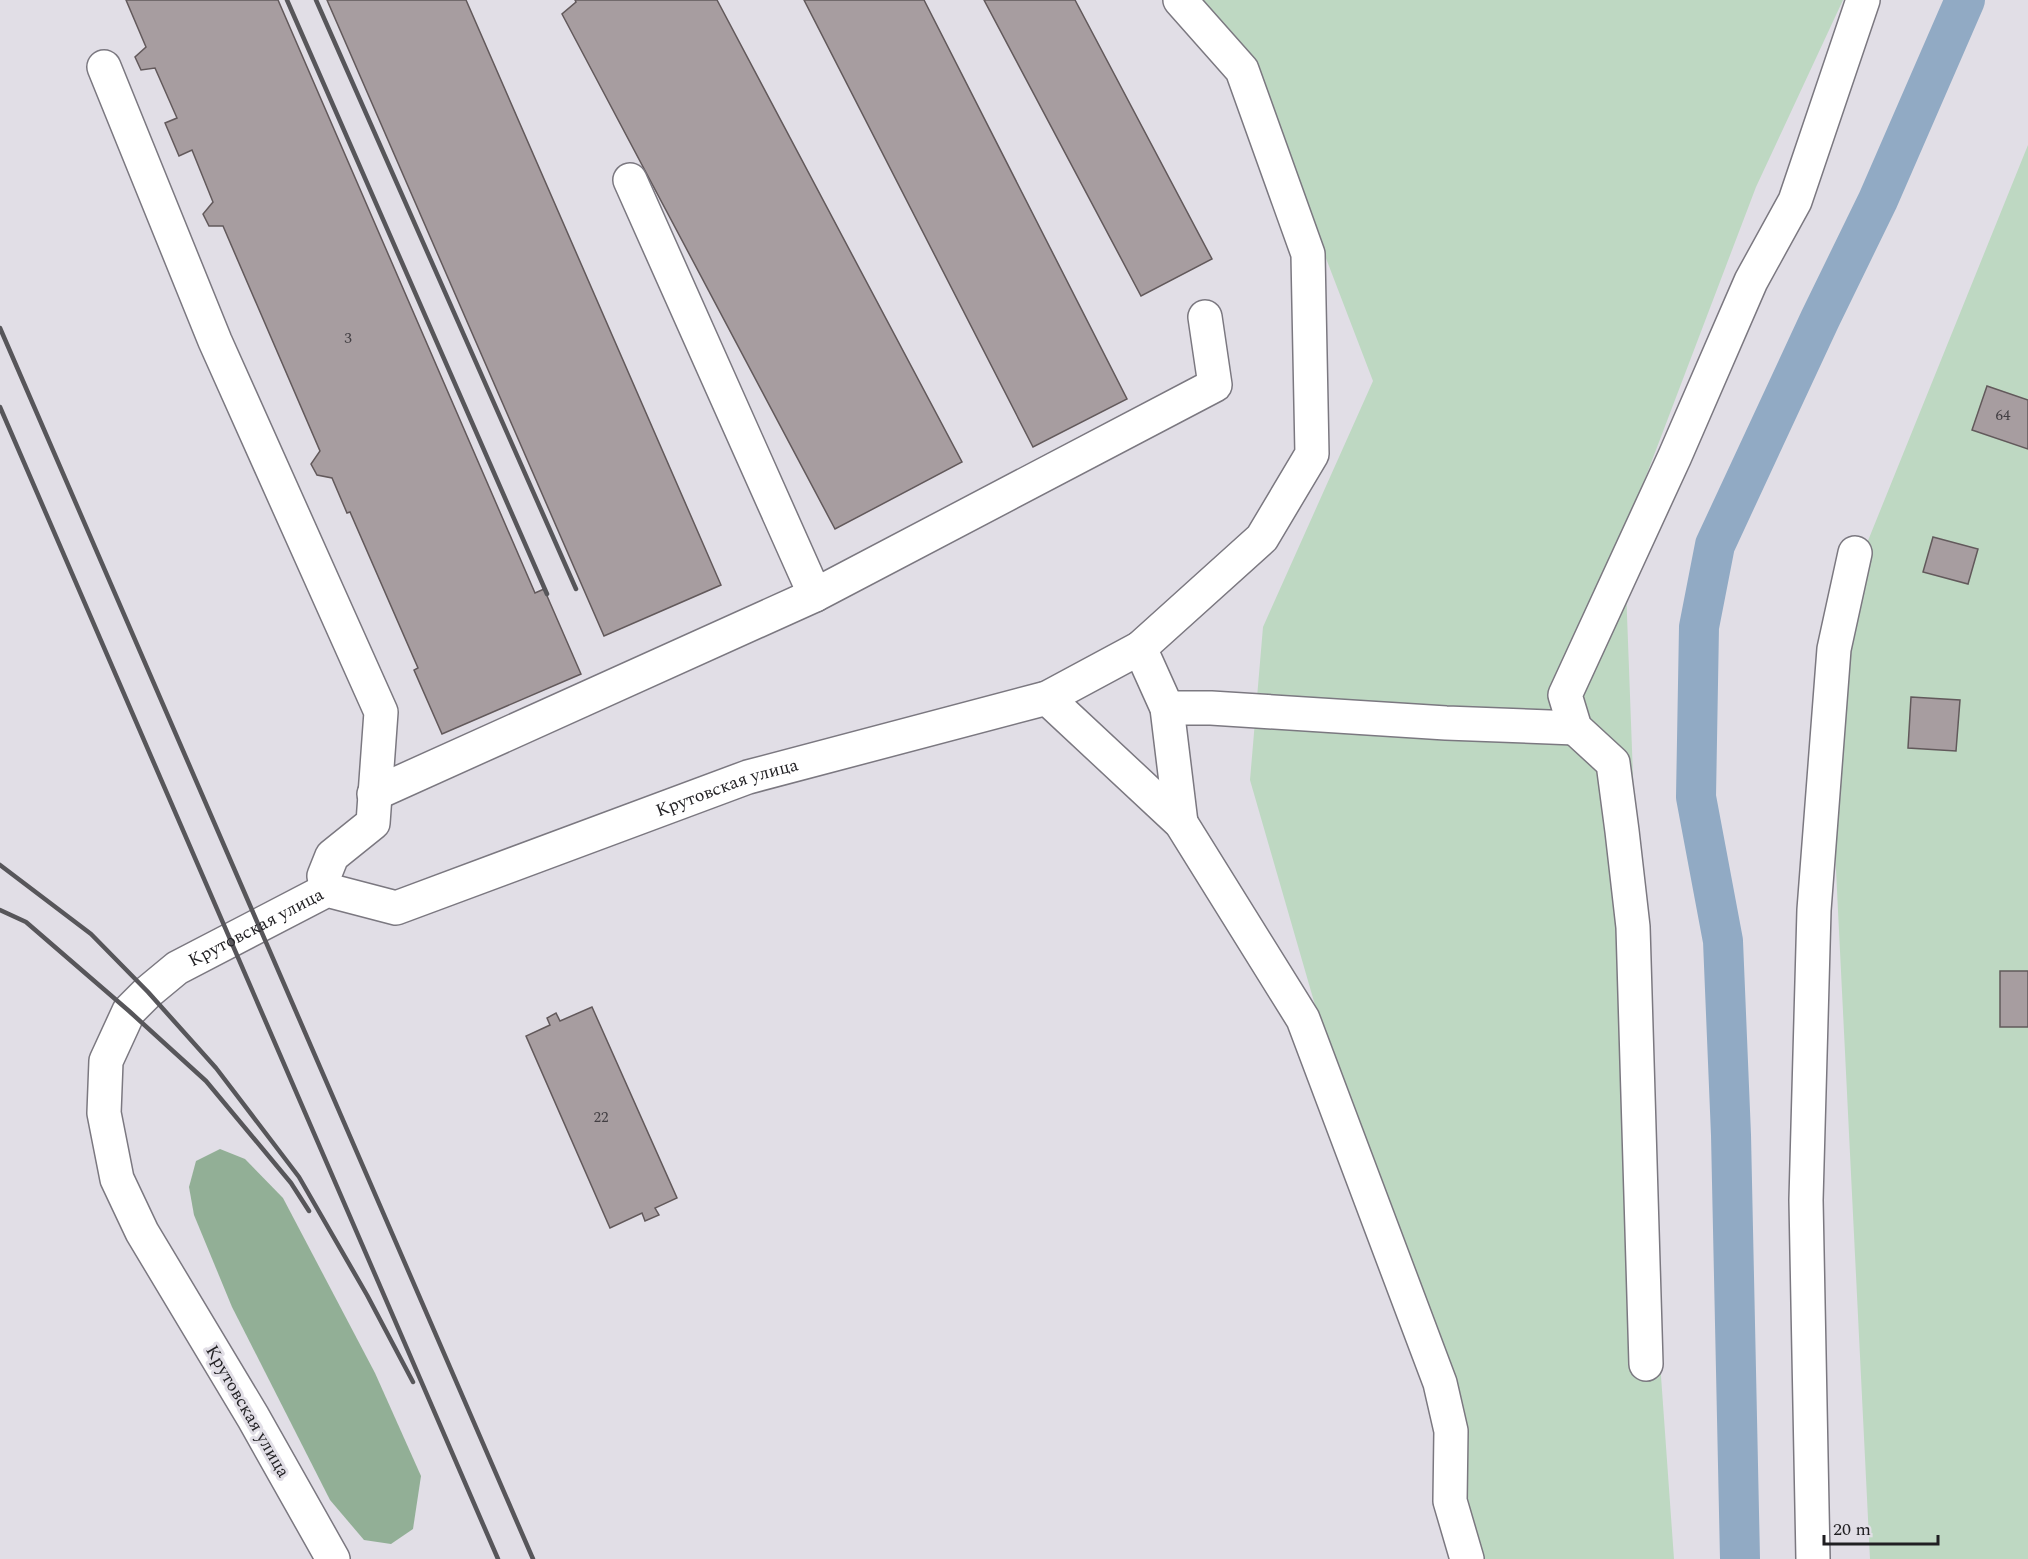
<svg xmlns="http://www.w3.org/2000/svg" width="2028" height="1559" font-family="Spectral,serif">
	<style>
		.green { fill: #bed8c2 }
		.forest { fill: #92af96 }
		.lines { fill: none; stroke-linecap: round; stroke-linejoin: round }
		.canal { stroke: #91aac4; stroke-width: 40 }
		.building { fill: #a79da0; stroke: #62595b; stroke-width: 1.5 }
		.minor-casing { stroke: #7b7880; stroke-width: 36 }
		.minor { stroke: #fff; stroke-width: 33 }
		.rail { stroke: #57565a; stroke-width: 4.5 }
		.labels { text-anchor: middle; stroke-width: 6; stroke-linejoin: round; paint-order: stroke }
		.number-label { font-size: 15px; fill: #423e42 }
		.street-label { font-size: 18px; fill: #201f22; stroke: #e1dee6 }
	</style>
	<rect width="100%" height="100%" fill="#e1dee6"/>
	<path class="green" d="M1178 0H1843L1756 187 1624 534 1649 1207 1674 1559H1475L1250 780 1263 627 1373 381 1252 65Z
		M2028 145V1559H1870L1825 647Z"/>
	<path class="forest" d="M220 1149 245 1159 283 1198 375 1373 421 1476 413 1529 391 1544 364 1540 330 1500 232 1307 194 1215 189 1187 196 1161Z"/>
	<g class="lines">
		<path class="canal" d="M1740 1559 1731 1135 1723 941 1696 797 1699 627 1715 545 1820 319 1878 200 1965 0"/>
	</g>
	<path class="building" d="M126 0H278L535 593 544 589 581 674 442 734 414 670 418 668 350 512 347 513 332 478 317 475 311 464 320 451 223 226H209L203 214 213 202 192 150 179 156 165 123 177 118 155 68 141 70 135 57 146 47Z
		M327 0H466L721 585 604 636Z
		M575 0H717L962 462 835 529 562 14 576 2Z
		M804 0H924L1127 399 1033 447Z
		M984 0H1075L1212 259 1141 296Z
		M1987 386 2028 400V449L1972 430Z
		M1933 537 1978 549 1968 584 1923 572Z
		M1911 697 1960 700 1956 751 1908 748Z
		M2000 971H2028V1027H2000Z
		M592 1007 677 1198 655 1208 659 1215 645 1221 642 1213 610 1228 526 1036 550 1025 547 1018 556 1013 560 1021Z"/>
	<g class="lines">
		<g class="minor-casing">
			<g id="minor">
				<path d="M104 67 215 341 381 712 373 823 332 856 324 876 327 890"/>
				<path d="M815 595 1215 385 1205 317"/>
				<path d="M1140 648 1167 708 1181 823"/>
				<path d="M1047 698 1181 823 1303 1019 1440 1383 1451 1431 1450 1501 1467 1559"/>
				<path d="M1167 708H1211L1446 723 1575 728"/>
				<path d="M374 794 815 595 630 180"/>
				<path d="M1646 1364 1633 927 1622 831 1613 763 1575 728 1565 695 1675 456 1751 281 1795 201 1863 0"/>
				<path id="s1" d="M333 1559 253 1417 142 1232 117 1179 104 1113 106 1061 129 1011 148 992 177 968 327 890 396 908 748 777 1047 698 1140 648 1262 538 1312 454 1308 254 1242 70 1180 0"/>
				<path d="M1813 1559 1806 1200 1814 910 1834 649 1855 553"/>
			</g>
		</g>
		<use href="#minor" class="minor"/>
		<path class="rail" d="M287 0 547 594
			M316 0 576 589
			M0 328 533 1559
			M0 407 498 1559
			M0 865 91 934 148 992 216 1068 299 1177 367 1295 413 1382
			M0 910 26 922 129 1011 206 1081 291 1183 309 1211"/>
	</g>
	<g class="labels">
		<g class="number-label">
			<text x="348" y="343">3</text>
			<text x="2003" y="420">64</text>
			<text x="601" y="1122">22</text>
		</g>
		<g class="street-label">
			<text dy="6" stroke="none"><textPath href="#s1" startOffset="1269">Крутовская улица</textPath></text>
			<text dy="6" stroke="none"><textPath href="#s1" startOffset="765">Крутовская улица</textPath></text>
			<text transform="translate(248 1411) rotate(60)" y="6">Крутовская улица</text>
		</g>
	</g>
	<path d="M1824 1535v9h114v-9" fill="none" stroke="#201f22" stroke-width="3"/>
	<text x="1833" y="1535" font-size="18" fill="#201f22" stroke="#e1dee6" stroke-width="4.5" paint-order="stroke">20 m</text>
</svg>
